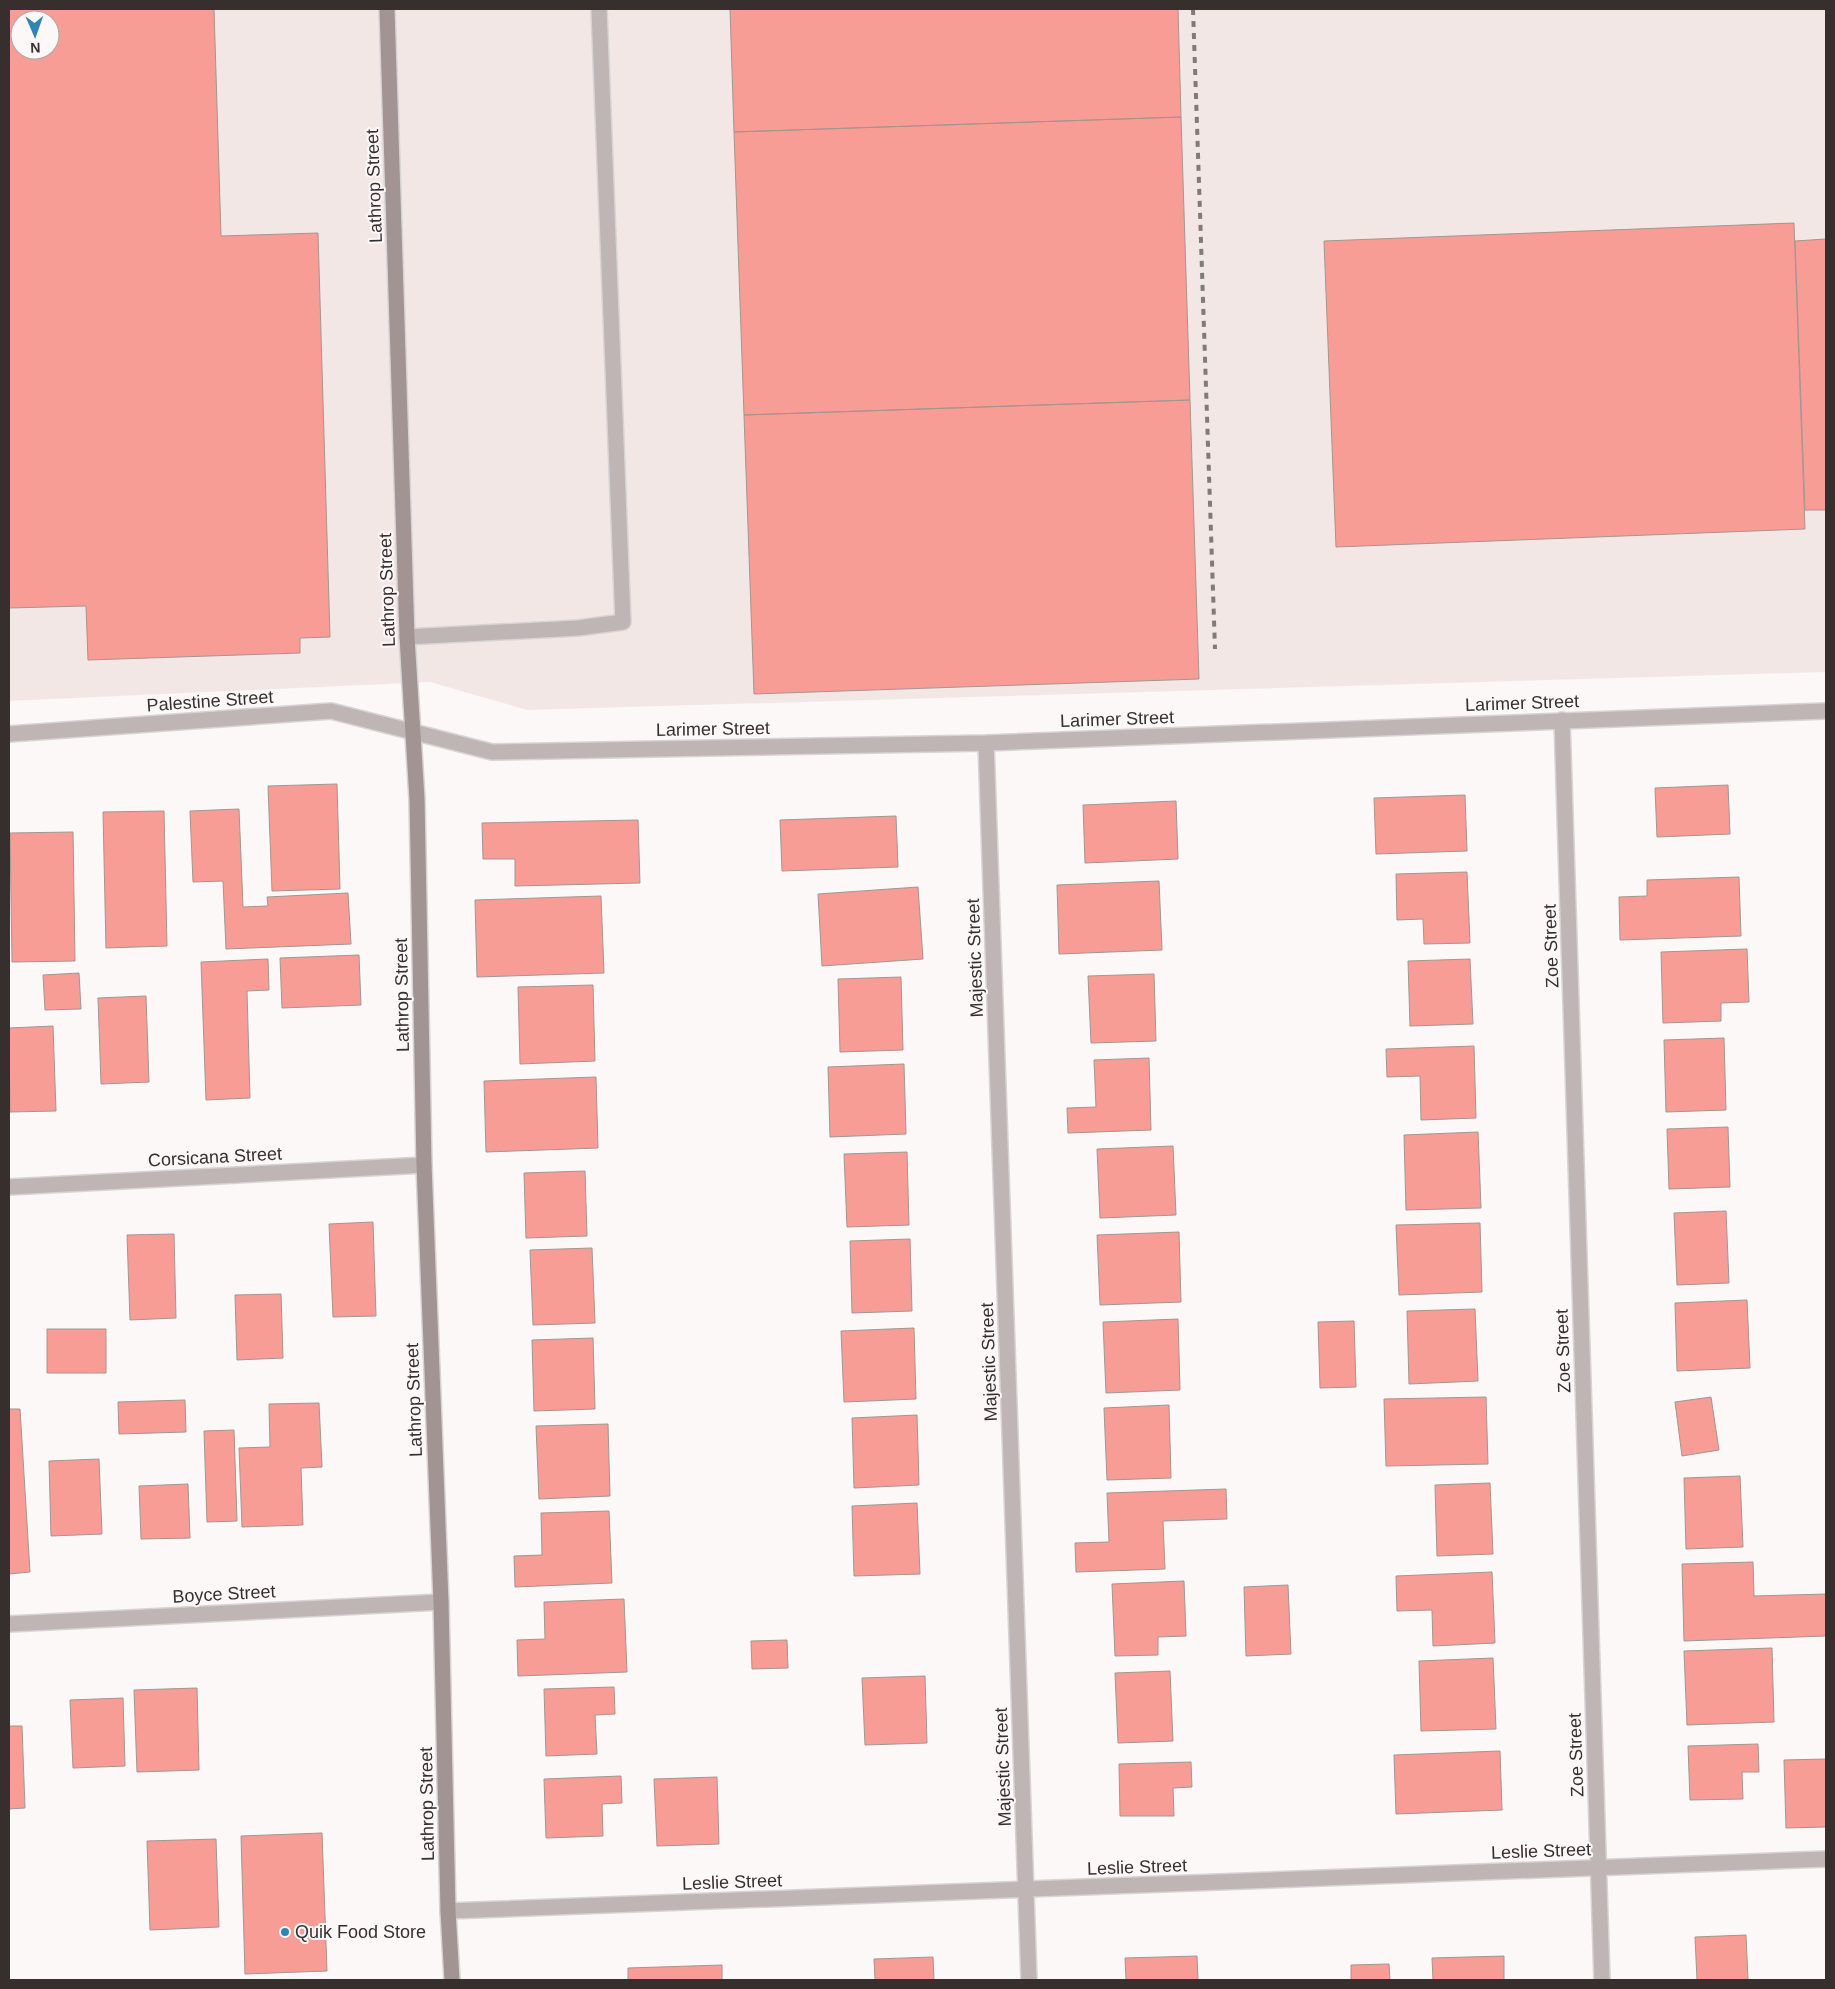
<svg xmlns="http://www.w3.org/2000/svg" width="1835" height="1989" font-family="Arial,sans-serif">
	<style>
		.built { fill: #f3e7e6; fill-rule: evenodd }
		.building { fill: #f89d95; stroke: #a69492; fill-rule: evenodd }
		.lines { fill: none; stroke-linecap: round; stroke-linejoin: round }
		.lane-casing { stroke: #d9d4d4; stroke-width: 18 }
		.street-casing { stroke: #d9d4d4; stroke-width: 18 }
		.secondary-casing { stroke: #d9d4d4; stroke-width: 18 }
		.lane { stroke: #beb5b4; stroke-width: 15 }
		.street { stroke: #beb5b4; stroke-width: 15 }
		.secondary { stroke: #a19493; stroke-width: 15 }
		.rail { stroke: #807a79; stroke-width: 4; stroke-dasharray: 6 6; stroke-linecap: butt }
		.poi-dot { fill: #2e86b5; stroke: #fcf8f8; stroke-width: 2 }
		.labels { text-anchor: middle; stroke-width: 4; stroke-linejoin: round; paint-order: stroke }
		.street-label { font-size: 18px; fill: #372f2e; stroke: #fcf8f8 }
		.poi-label { font-size: 18px; fill: #372f2e; stroke: #fcf8f8; text-anchor: start }
	</style>
	<rect width="100%" height="100%" fill="#fcf8f8"/>
	<path class="built" d="M9 9H1826V672L527 710 430 682 9 701ZM20 20H50V50H20Z"/>
	<path class="building" d="M9 9H214L221 236 318 233 330 637 300 638V653L88 660 86 606 9 608ZM20 20H50V50H20Z
		M730 9H1178L1181 117 734 132Z
		M1181 117 1190 400 744 415 734 132Z
		M1794 223 1805 529 1336 547 1324 241Z
		M1826 239V510H1805L1795 241Z
		M1190 400 1199 679 754 694 744 415Z
		M337 784 340 889 272 891 268 786Z
		M1728 785 1730 834 1657 837 1655 788Z
		M1465 795 1467 851 1376 854 1374 798Z
		M1176 801 1178 859 1085 863 1083 805Z
		M239 809 243 907 268 906 267 897 348 893 351 944 226 949 223 881 193 882 190 811Z
		M164 811 167 946 106 948 103 812Z
		M896 816 898 867 782 871 780 820Z
		M638 820 640 883 515 886V859H483L482 823Z
		M73 832 75 961 12 962 10 833Z
		M1467 872 1470 943 1424 944 1423 919 1397 920 1396 874Z
		M1739 877 1741 936 1620 940 1619 897 1647 896V880Z
		M1159 881 1162 950 1059 954 1057 885Z
		M918 887 923 959 822 966 818 894Z
		M601 896 604 973 477 977 475 900Z
		M1747 949 1749 1002 1721 1003V1021L1663 1023 1661 952Z
		M359 955 361 1005 282 1008 280 958Z
		M268 959 269 990 247 991 250 1098 206 1100 201 962Z
		M1470 959 1473 1024 1410 1026 1408 961Z
		M79 973 81 1009 45 1010 43 975Z
		M1154 974 1156 1041 1091 1043 1088 976Z
		M901 977 903 1050 840 1052 838 979Z
		M593 985 595 1061 520 1064 518 987Z
		M146 996 149 1082 101 1084 98 998Z
		M53 1026 56 1111 10 1112 9 1028Z
		M1724 1038 1726 1110 1666 1112 1664 1040Z
		M1474 1046 1476 1118 1421 1120 1420 1076 1387 1077 1386 1049Z
		M1149 1058 1151 1130 1068 1133 1067 1108 1096 1107 1094 1060Z
		M904 1064 906 1134 830 1137 828 1067Z
		M596 1077 598 1148 486 1152 484 1081Z
		M1728 1127 1730 1187 1669 1189 1667 1129Z
		M1478 1132 1481 1208 1406 1210 1404 1135Z
		M1173 1146 1176 1215 1100 1218 1097 1149Z
		M907 1152 909 1225 847 1227 844 1154Z
		M585 1171 587 1236 526 1238 524 1173Z
		M1726 1211 1729 1283 1677 1285 1674 1213Z
		M373 1222 376 1316 333 1317 329 1224Z
		M1480 1223 1482 1292 1399 1295 1396 1225Z
		M1179 1232 1181 1302 1100 1305 1097 1235Z
		M174 1234 176 1318 130 1320 127 1235Z
		M910 1239 912 1311 852 1313 850 1241Z
		M592 1248 595 1323 533 1325 530 1250Z
		M281 1294 283 1358 237 1360 235 1295Z
		M1747 1300 1750 1368 1677 1371 1675 1303Z
		M1475 1309 1478 1381 1409 1384 1407 1311Z
		M1178 1319 1180 1390 1106 1393 1103 1322Z
		M1354 1321 1356 1387 1320 1388 1318 1322Z
		M914 1328 916 1399 844 1402 841 1331Z
		M47 1329H106V1373H47Z
		M593 1338 595 1409 534 1411 532 1340Z
		M1486 1397 1488 1464 1386 1466 1384 1399Z
		M1711 1397 1719 1450 1682 1456 1675 1402Z
		M185 1400 186 1432 119 1434 118 1402Z
		M319 1403 322 1467 301 1468 303 1525 242 1527 239 1448 270 1447 269 1404Z
		M1169 1405 1171 1478 1107 1480 1104 1408Z
		M9 1409H20L30 1572 9 1574Z
		M917 1415 919 1485 854 1488 852 1418Z
		M608 1424 610 1496 539 1499 536 1426Z
		M234 1430 237 1521 207 1522 204 1431Z
		M99 1459 102 1534 51 1536 49 1461Z
		M1740 1476 1743 1547 1686 1549 1684 1478Z
		M1490 1483 1493 1554 1437 1556 1435 1485Z
		M188 1484 190 1538 141 1539 139 1486Z
		M1226 1489 1227 1519 1163 1521 1165 1569 1076 1572 1075 1543 1109 1542 1107 1493Z
		M917 1503 920 1574 854 1576 852 1506Z
		M609 1511 612 1583 515 1587 514 1556 542 1555 541 1513Z
		M1753 1562 1754 1596 1826 1594V1636L1684 1641 1682 1564Z
		M1492 1572 1495 1643 1433 1646 1432 1610 1397 1611 1396 1576Z
		M1184 1581 1186 1636 1158 1637V1655L1115 1656 1112 1584Z
		M1288 1585 1291 1654 1246 1656 1244 1587Z
		M624 1599 627 1672 518 1676 517 1640 545 1639 544 1602Z
		M787 1640 788 1668 752 1669 751 1641Z
		M1772 1648 1774 1722 1687 1725 1684 1651Z
		M1493 1658 1496 1729 1421 1731 1419 1661Z
		M1170 1671 1173 1741 1118 1743 1115 1673Z
		M925 1676 927 1743 865 1745 862 1678Z
		M614 1687 615 1714 595 1715 597 1754 546 1756 544 1689Z
		M197 1688 199 1770 137 1772 134 1690Z
		M123 1698 125 1766 73 1768 70 1700Z
		M9 1726H22L25 1808 9 1809Z
		M1758 1744 1759 1772H1742L1743 1799 1690 1800 1688 1746Z
		M1500 1751 1502 1810 1396 1814 1394 1755Z
		M1826 1759V1827L1786 1828 1784 1760Z
		M1191 1762 1192 1787 1173 1788 1174 1816H1120L1119 1764Z
		M621 1776 622 1803 602 1804 603 1836 546 1838 544 1779Z
		M717 1777 719 1844 657 1846 654 1779Z
		M322 1833 327 1971 245 1974 241 1836Z
		M216 1839 219 1927 150 1930 147 1841Z
		M1746 1935 1748 1980H1697L1695 1937Z
		M1197 1956 1198 1980H1126L1125 1958Z
		M1504 1956V1980H1433L1432 1958Z
		M933 1957 934 1980H875L874 1959Z
		M1389 1964 1390 1980H1351V1965Z
		M722 1965V1980H628V1968Z"/>
	<g class="lines">
		<g class="lane-casing">
			<path id="lane" d="M407 637 578 628 623 622 599 9"/>
		</g>
		<g class="street-casing">
			<path id="street" d="M1562 720 1602 1980
				M9 734 331 711 492 752 986 743 1826 711
				M986 743 1029 1980
				M9 1187 424 1165
				M9 1624 441 1602
				M448 1911 1826 1859"/>
		</g>
		<g class="secondary-casing">
			<path id="secondary" d="M387 9 407 637 417 799 424 1165 441 1602 448 1911 452 1980"/>
		</g>
		<use href="#lane" class="lane"/>
		<use href="#street" class="street"/>
		<use href="#secondary" class="secondary"/>
		<path class="rail" d="M1193 9 1215 649"/>
	</g>
	<circle class="poi-dot" cx="285" cy="1932" r="5"/>
	<g class="labels">
		<g class="street-label">
			<text transform="translate(374 186) rotate(-92)" y="6">Lathrop Street</text>
			<text transform="translate(387 590) rotate(-92)" y="6">Lathrop Street</text>
			<text transform="translate(210 701) rotate(-4)" y="6">Palestine Street</text>
			<text transform="translate(1522 703) rotate(-2)" y="6">Larimer Street</text>
			<text transform="translate(1117 719) rotate(-2)" y="6">Larimer Street</text>
			<text transform="translate(713 729) rotate(-1)" y="6">Larimer Street</text>
			<text transform="translate(1551 946) rotate(-92)" y="6">Zoe Street</text>
			<text transform="translate(975 958) rotate(-92)" y="6">Majestic Street</text>
			<text transform="translate(402 995) rotate(-91)" y="6">Lathrop Street</text>
			<text transform="translate(215 1157) rotate(-3)" y="6">Corsicana Street</text>
			<text transform="translate(1563 1351) rotate(-92)" y="6">Zoe Street</text>
			<text transform="translate(989 1362) rotate(-92)" y="6">Majestic Street</text>
			<text transform="translate(414 1400) rotate(-92)" y="6">Lathrop Street</text>
			<text transform="translate(224 1594) rotate(-3)" y="6">Boyce Street</text>
			<text transform="translate(1576 1755) rotate(-92)" y="6">Zoe Street</text>
			<text transform="translate(1003 1767) rotate(-92)" y="6">Majestic Street</text>
			<text transform="translate(427 1804) rotate(-91)" y="6">Lathrop Street</text>
			<text transform="translate(1541 1851) rotate(-2)" y="6">Leslie Street</text>
			<text transform="translate(1137 1867) rotate(-2)" y="6">Leslie Street</text>
			<text transform="translate(732 1882) rotate(-2)" y="6">Leslie Street</text>
		</g>
		<g class="poi-label">
			<text x="295" y="1938">Quik Food Store</text>
		</g>
	</g>
	<rect width="1835" height="1989" fill="none" stroke="#372f2e" stroke-width="20"/>
	<g transform="translate(35 35) rotate(178)"><circle r="24" fill="#fcf8f8" stroke="#ada8a7"/>
	<path d="M0-4L9 19L0 12L-9 19Z" fill="#2e86b5"/>
	<text y="-8" font-size="14" font-weight="bold" text-anchor="middle" fill="#372f2e">N</text>
	</g>
</svg>
